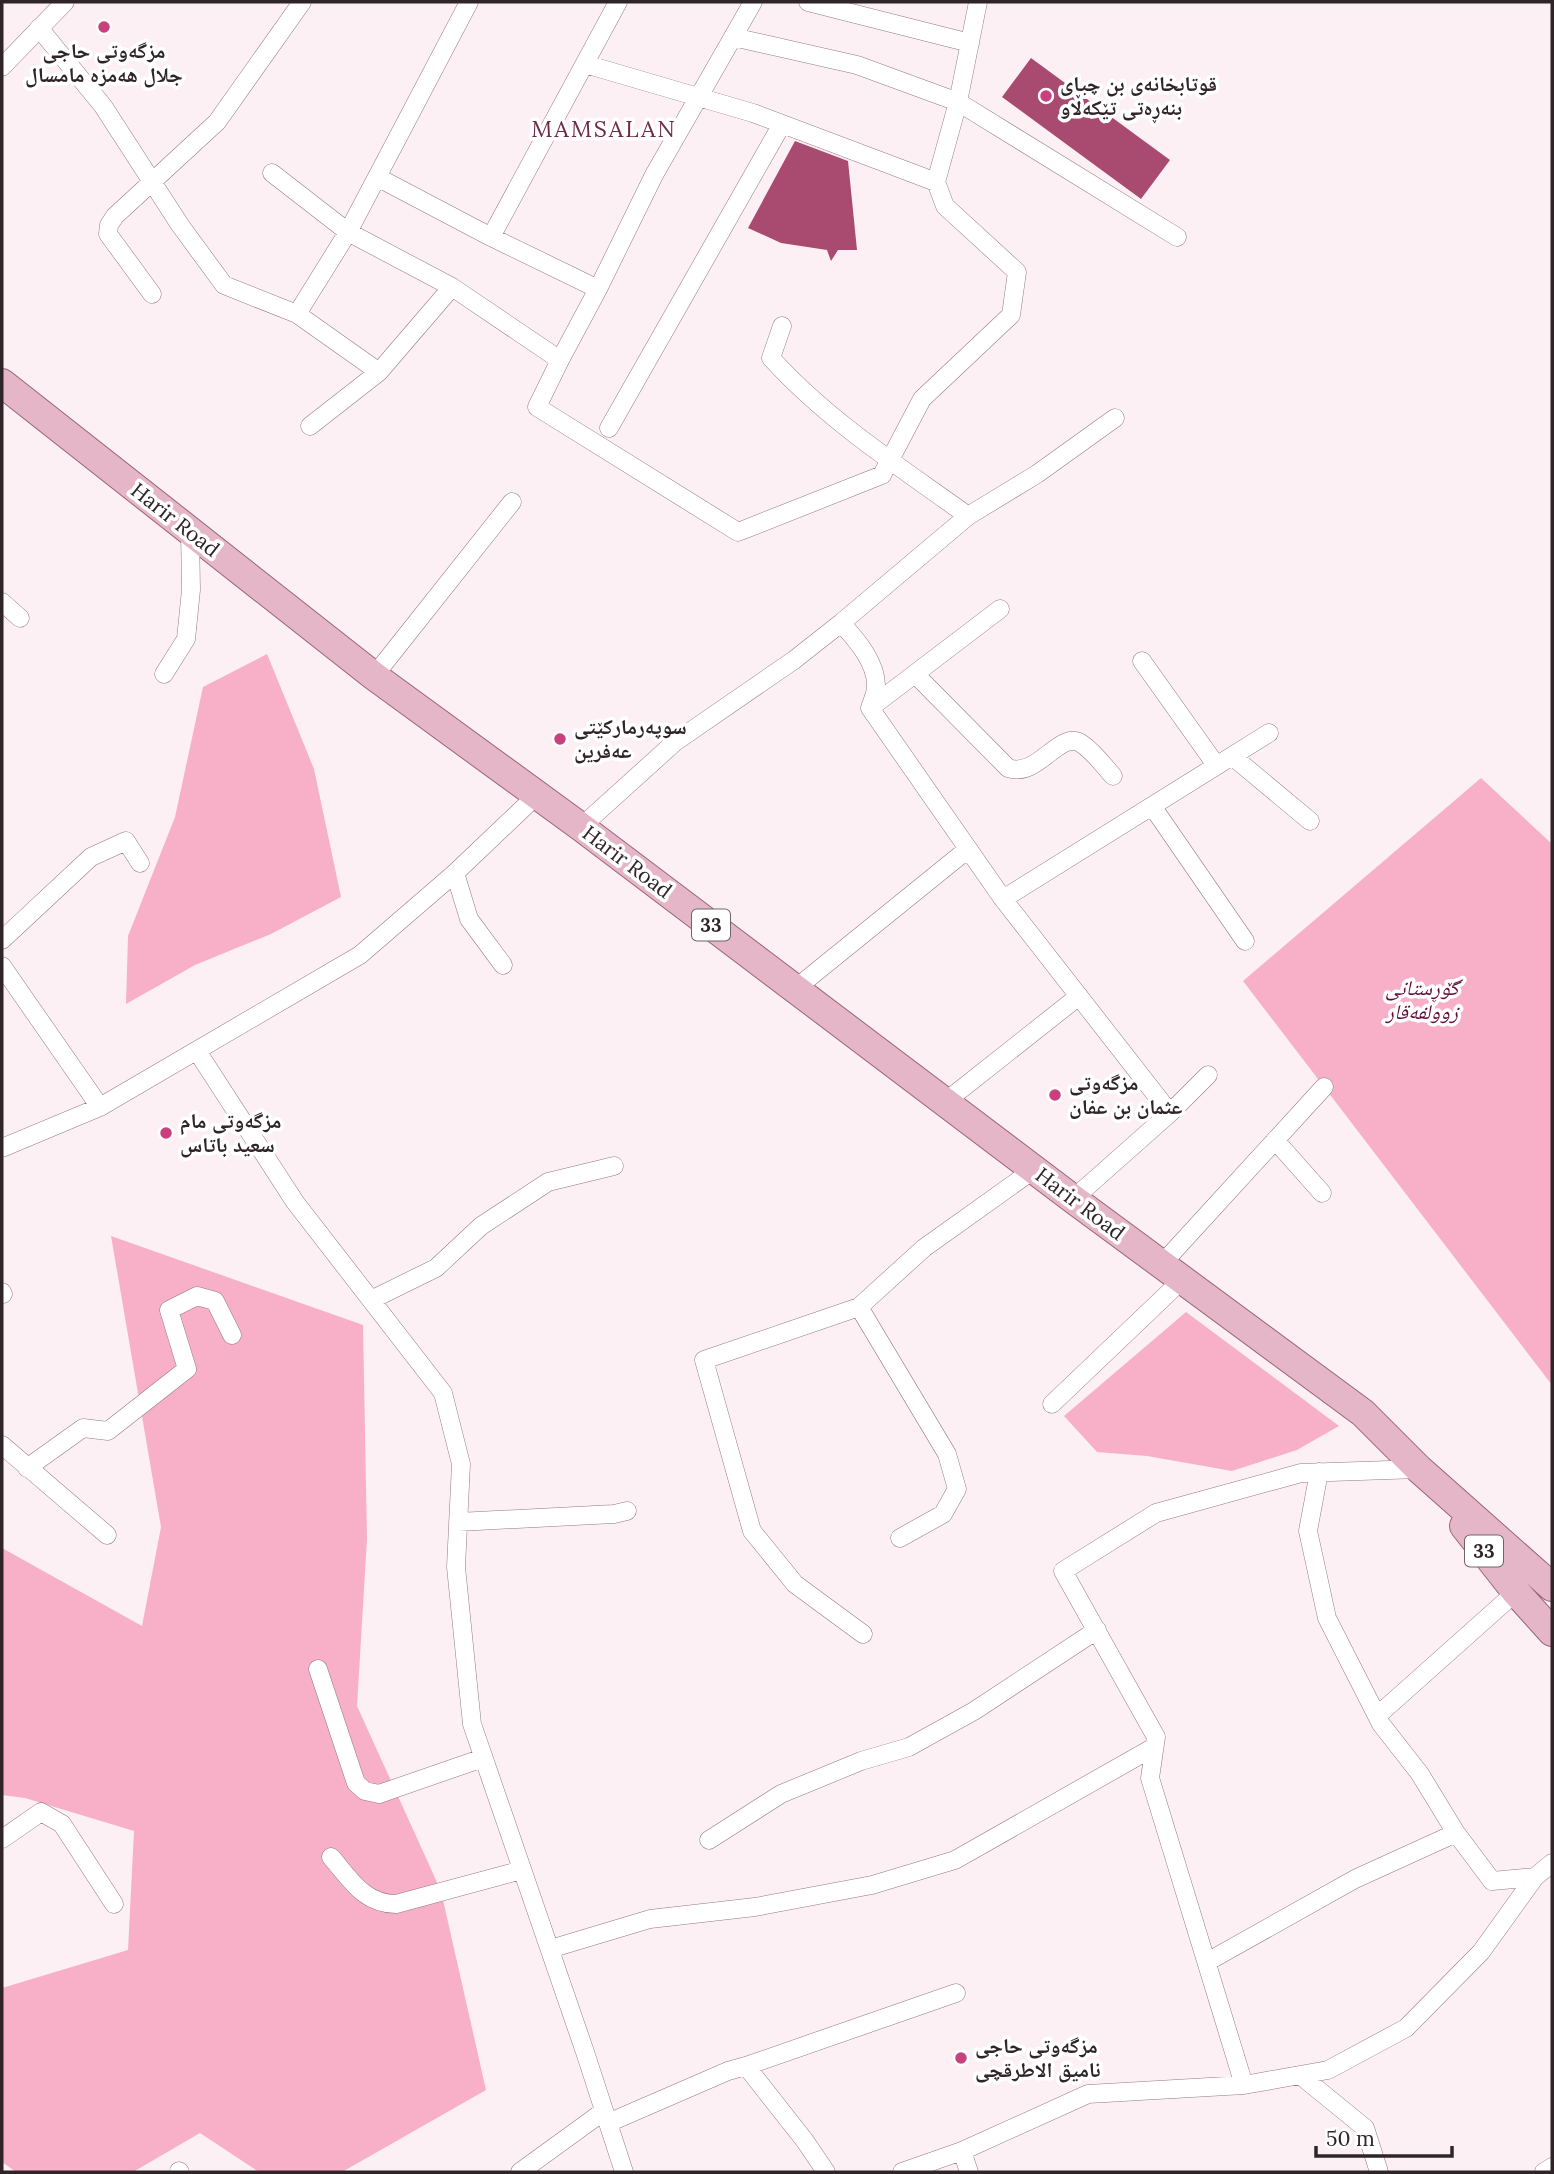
<svg xmlns="http://www.w3.org/2000/svg" width="1554" height="2174" font-family="Lora,'Noto Naskh Arabic',serif">
	<style>
		.green { fill: #f7b0c7 }
		.building { fill: #a94b70 }
		.lines { fill: none; stroke-linecap: round; stroke-linejoin: round }
		.street-casing { stroke: #947981; stroke-width: 19 }
		.primary-casing { stroke: #9a6476; stroke-width: 30 }
		.street { stroke: #fff; stroke-width: 18 }
		.primary { stroke: #e5b6c7; stroke-width: 28 }
		.poi-dot { fill: #c9417c; stroke: #fff; stroke-width: 2.5 }
		.labels { text-anchor: middle; stroke-width: 7; stroke-linejoin: round; paint-order: stroke }
		.shield { fill: #fff; stroke: #6d6668; stroke-width: 2 }
		.shield-label { font-size: 19px; font-weight: bold; fill: #2f2427 }
		.poi-label { font-size: 21px; font-weight: bold; fill: #2f2427; stroke: #fff; text-anchor: start }
		.street-label { font-size: 21px; fill: #2f2427; stroke: #fff }
		.park-label { font-size: 21px; font-style: italic; fill: #650937; stroke: #fff }
		.neighbourhood-label { font-size: 23px; letter-spacing: 2px; fill: #6e2b46; stroke: #fff }
	</style>
	<rect width="100%" height="100%" fill="#fdf0f4"/>
	<path class="green" d="M267 654 314 769 341 897 271 934 195 965 126 1004 128 936 175 817 203 687Z
		M1481 778 1552 844V1385L1243 981Z
		M111 1236 363 1325 367 1539 357 1706 441 1891 486 2090 342 2172H259L200 2133 133 2172H16L2 2162V1988L128 1950 134 1831 25 1798 2 1795V1548L142 1626 161 1527Z
		M1186 1312 1339 1426 1297 1450 1232 1471 1147 1456 1097 1452 1064 1416Z"/>
	<path class="building" d="M1031 58 1170 160 1141 199 1002 97Z
		M795 141 848 161 857 250H838L831 261 827 250 781 243 748 228Z"/>
	<g class="lines">
		<g class="street-casing">
			<path id="street" d="M808 2 970 43
				M39 28 103 106 180 225 224 285 297 314 379 372
				M733 37 857 65 958 102 1177 237
				M585 64 753 113 936 182
				M2 67 65 2
				M272 173 348 232 452 287 560 360 537 407 738 532 882 475 922 399 1011 315 1017 272 945 206 936 182 958 102 978 2
				M377 177 469 2
				M491 237 618 2
				M152 294 108 234 109 225 115 216 217 122 302 2
				M297 314 348 232 377 177 491 237 598 289
				M782 326 771 358C827 420 900 467 968 516
				M560 360 598 289 654 175 753 2
				M310 426 379 372 452 287
				M609 428 782 124
				M2 602 20 618
				M841 623C856 639 877 663 876 687 876 693 872 702 870 708
				M1142 661 1216 765
				M164 674 186 639 191 590 190 531
				M915 674 1008 768C1038 779 1060 728 1082 744 1094 752 1104 766 1113 776
				M374 676 512 502
				M870 708 1003 899 1170 1113
				M870 708 1000 609
				M1232 756 1310 821
				M1152 806 1245 941
				M581 827 675 742 794 660 841 623 968 516 1037 474 1115 418
				M455 873 469 919 503 965
				M1003 899 1269 733
				M2 940 91 857 126 841 140 863
				M2 966 100 1107
				M795 989 968 849
				M197 1051 295 1202 443 1393 461 1464 456 1567 472 1724 585 2052 624 2172
				M945 1102 1079 996
				M1275 1140 1322 1193
				M2 1148 100 1107 360 955 455 873 537 795
				M1073 1199 1170 1113 1208 1075
				M1161 1265 1324 1087
				M2 1292 3 1294
				M371 1300 436 1268 481 1226 548 1182 614 1166
				M859 1307 704 1360 752 1531 795 1584 863 1634
				M1052 1404 1182 1280
				M2 1445 107 1535
				M27 1468 83 1428 108 1431 187 1369 169 1310 197 1296 215 1301 232 1335
				M1319 1472 1308 1531 1327 1618 1381 1724 1420 1774 1456 1833
				M458 1522 614 1514 627 1511
				M900 1538 943 1514 957 1489 947 1454 859 1307 924 1248 1029 1173 1030 1166
				M318 1669 356 1783 365 1791 379 1794 483 1758
				M1377 1716 1516 1592
				M2 1839 41 1812 62 1824 114 1904
				M709 1840 781 1794 861 1761 909 1747 974 1711 1097 1630
				M331 1857C350 1879 364 1904 396 1904L522 1870
				M550 1949 650 1919 755 1907 872 1885 955 1860 1154 1747
				M1207 1962 1355 1879 1456 1833 1492 1881 1535 1877
				M746 2066 956 1993
				M1300 2075 1365 2128 1379 2172
				M1244 2085 1150 1778 1156 1737 1063 1571 1156 1513 1301 1473 1419 1469
				M608 2123 728 2071 746 2066 805 2141 826 2172
				M962 2151 969 2172
				M179 2171 180 2172
				M520 2172 604 2111
				M902 2172 962 2151 1088 2094 1244 2085 1328 2070 1406 2028 1481 1952 1535 1877 1552 1863
				M1544 2172 1552 2167"/>
		</g>
		<g class="primary-casing">
			<path id="primary" d="M2 383 374 676 581 827 1073 1199 1363 1413 1419 1469 1552 1587
				M1464 1526 1516 1592 1552 1632"/>
		</g>
		<use href="#street" class="street"/>
		<use href="#primary" class="primary"/>
	</g>
	<g class="poi-dot">
		<circle cx="104" cy="27" r="7"/>
		<circle cx="1046" cy="96" r="7"/>
		<circle cx="560" cy="739" r="7"/>
		<circle cx="1055" cy="1095" r="7"/>
		<circle cx="166" cy="1133" r="7"/>
		<circle cx="961" cy="2058" r="7"/>
	</g>
	<g class="labels">
		<g class="shield">
			<rect x="692" y="909.5" width="38" height="31" rx="5"/>
			<rect x="1465" y="1535.5" width="38" height="31" rx="5"/>
		</g>
		<g class="shield-label">
			<text x="711" y="932">33</text>
			<text x="1484" y="1558">33</text>
		</g>
		<g class="poi-label">
			<text x="104" y="58" text-anchor="middle">مزگەوتی حاجی<tspan x="104" dy="24">جلال هەمزە مامسال</tspan></text>
			<text x="1060" y="91">قوتابخانەی بن چیای<tspan x="1060" dy="24">بنەڕەتی تێکەڵاو</tspan></text>
			<text x="574" y="734">سوپەرمارکێتی<tspan x="574" dy="24">عەفرین</tspan></text>
			<text x="1069" y="1090">مزگەوتی<tspan x="1069" dy="24">عثمان بن عفان</tspan></text>
			<text x="180" y="1128">مزگەوتی مام<tspan x="180" dy="24">سعید باتاس</tspan></text>
			<text x="975" y="2053">مزگەوتی حاجی<tspan x="975" dy="24">نامیق الاطرقچی</tspan></text>
		</g>
		<g class="street-label">
			<text transform="translate(175 520) rotate(38)" y="7">Harir Road</text>
			<text transform="translate(627 862) rotate(37)" y="7">Harir Road</text>
			<text transform="translate(1080 1204) rotate(37)" y="7">Harir Road</text>
		</g>
		<g class="park-label">
			<text x="1422" y="995">گۆڕستانی<tspan x="1422" dy="24">زوولفەقار</tspan></text>
		</g>
		<g class="neighbourhood-label">
			<text x="604" y="137">MAMSALAN</text>
		</g>
	</g>
	<rect width="1554" height="2174" fill="none" stroke="#2f2427" stroke-width="7"/>
	<path d="M1316 2146v10h136v-10" fill="none" stroke="#2f2427" stroke-width="3.5"/>
	<text x="1326" y="2146" font-size="21" fill="#2f2427" stroke="#ffffff" stroke-width="5" paint-order="stroke">50 m</text>
</svg>
